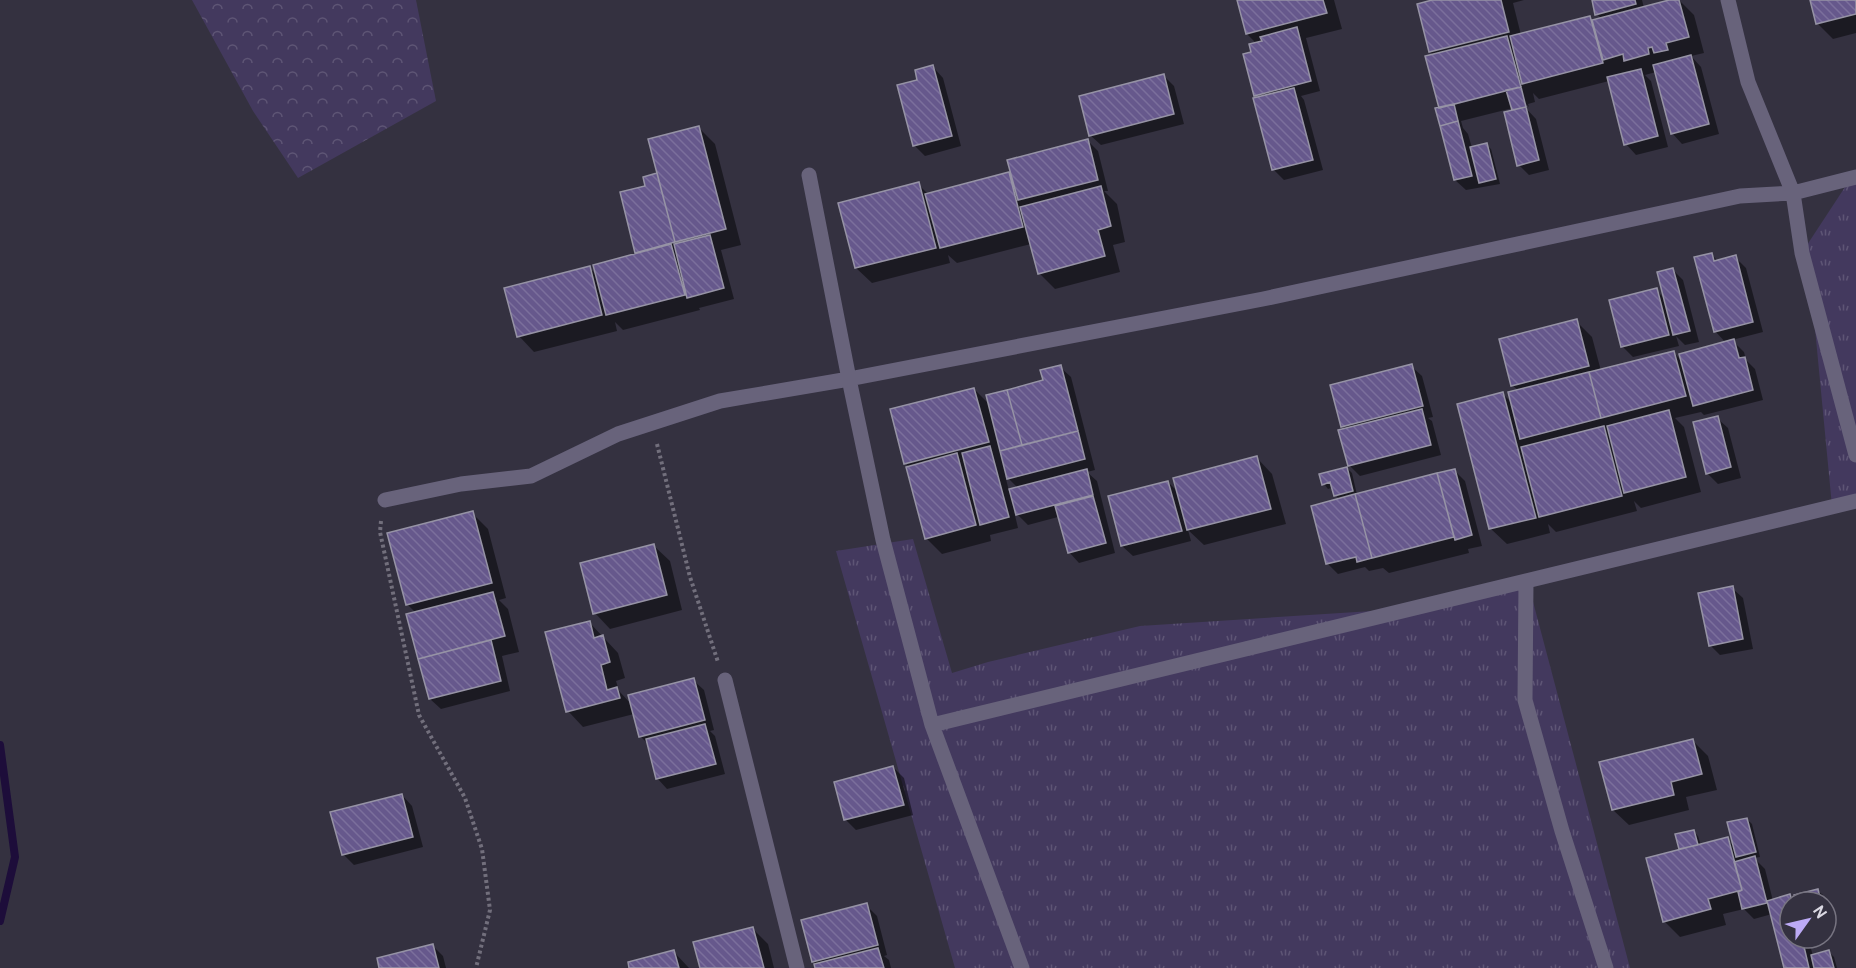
<svg xmlns="http://www.w3.org/2000/svg" width="1856" height="968" font-family="Overpass,sans-serif">
	<style>
		.grass { fill: url(#grass-tufts) }
		.forest { fill: url(#forest-crowns) }
		.shadow { fill: #0007; fill-rule: evenodd }
		.lines { fill: none; stroke-linecap: round; stroke-linejoin: round }
		.stream { stroke: #1d0d3a; stroke-width: 8 }
		.building { fill: url(#building-back-hatch); stroke: #9693a5; stroke-width: 1.5 }
		.path { stroke: #726f7c; stroke-width: 4; stroke-dasharray: 3 3; stroke-linecap: butt }
		.minor { stroke: #68637b; stroke-width: 15 }
	</style>
	<defs>
		<pattern id="grass-tufts" width="24" height="20" patternUnits="userSpaceOnUse" patternTransform="scale(1.5)"><rect width="24" height="20" fill="#43395e"/><path d="M3 7l-1-3M5 7V3M7 7l1-3M15 17l-1-3M17 17v-4M19 17l1-3" fill="none" stroke="#5e5575"/></pattern>
		<pattern id="forest-crowns" width="20" height="18" patternUnits="userSpaceOnUse" patternTransform="scale(1.5)"><rect width="20" height="18" fill="#43395e"/><path d="M2 6a3 3 0 1 1 6 0M12 15a3 3 0 1 1 6 0" fill="none" stroke="#5e5575"/></pattern>
		<pattern id="building-back-hatch" width="6" height="6" patternUnits="userSpaceOnUse" patternTransform="scale(1.5)"><rect width="6" height="6" fill="#66588c"/><path d="M-1 5l2 2M0 0l6 6M5-1l2 2" fill="none" stroke="#7b6f9c"/></pattern>
	</defs>
	<rect width="100%" height="100%" fill="#343140"/>
	<path class="grass" d="M1856 180V501L1832 506 1807 245 1849 181Z
		M913 539 952 673 988 662 1140 626 1388 610 1527 579 1630 968H955L836 551Z"/>
	<path class="forest" d="M192 0H416L436 101 298 178 253 111Z"/>
	<path class="shadow" d="M1239 0H1334L1342 29 1306 38 1320 91 1301 96 1304 100 1323 170 1284 180 1273 169 1259 98 1255 95 1253 53 1257 44 1247 34Z
		M1439 0H1524L1513 3 1521 35 1590 17 1593 21 1602 19 1597 14 1593 0H1642L1644 8 1679 0 1694 15 1704 53 1691 56 1701 67 1719 134 1682 144 1672 133 1656 72 1645 75 1651 81 1668 147 1636 155 1626 144 1609 81 1539 99 1533 93 1535 102 1528 104 1529 107 1522 100 1520 102 1536 119 1549 170 1529 175 1519 165 1515 111 1513 108 1461 121 1463 128 1468 134 1472 148 1486 145 1491 149 1500 184 1466 190 1455 180 1441 109 1434 56 1430 52Z
		M1811 0H1856V33L1833 39 1817 23Z
		M933 67 943 78 961 146 925 156 914 145 919 81Z
		M1164 76 1174 86 1184 124 1101 145 1090 135Z
		M699 128 715 144 741 245 721 250 734 299 699 308 700 310 623 330 615 322 617 331 534 352 519 336 589 267 597 276 639 254 637 252 647 187Z
		M1087 140 1098 151 1108 191H1104L1117 204 1125 242 1113 245 1120 272 1055 289 1039 273 1031 244 957 263 948 255 950 263 872 283 856 268 918 184 928 194 1008 174 1014 180Z
		M1711 254 1718 261 1735 257 1746 268 1763 332 1732 340 1744 352 1746 360 1755 369 1763 400 1704 415 1701 412 1675 418 1684 427 1701 492 1641 508 1634 501 1637 511 1556 532 1548 524 1550 533 1507 544 1491 529 1503 394 1512 403 1519 391 1512 385 1576 321 1592 337 1601 371 1673 352 1682 361 1726 343 1715 331ZM1735 351H1738L1742 365Z
		M1672 269 1683 280 1699 342 1685 345 1676 336 1679 346 1633 357 1622 346 1656 290 1665 299Z
		M1411 366 1422 376 1433 417 1428 418 1432 421 1441 455 1360 476 1349 465 1346 430 1343 426Z
		M1060 367 1071 377 1095 470 1087 472 1097 481 1115 553 1079 563 1069 552 1058 517 1028 525 1014 511 1018 528 990 535 991 541 942 554 926 538 909 467 906 463 974 389 990 405 1045 381ZM1005 475 1018 488 1009 491Z
		M1717 418 1728 428 1741 478 1718 484 1707 473Z
		M1257 458 1272 474 1286 524 1204 545 1188 530 1191 541 1133 556 1122 546 1110 497 1168 482 1178 492Z
		M1347 468 1352 473 1357 495 1455 471 1465 481 1482 546 1468 549 1469 553 1389 573 1383 568 1369 571 1365 567 1338 574 1327 563 1340 500 1336 495 1334 487 1328 489 1324 484Z
		M472 513 488 529 506 598 499 600 508 609 519 652 502 656 510 691 441 709 430 699 408 615 416 613 407 604Z
		M654 546 670 561 682 610 610 629 595 613Z
		M1732 588 1743 598 1753 649 1720 655 1710 645Z
		M589 622 618 653 625 678 616 681 619 691 632 705 693 680 704 690 714 730 710 731 715 736 725 774 667 789 657 778 648 744 640 736 634 714 583 727 568 711Z
		M1692 740 1708 756 1717 790 1686 797 1689 810 1629 825 1613 810Z
		M893 767 904 778 913 815 856 830 845 819Z
		M402 795 412 806 423 847 354 865 343 854Z
		M1747 819 1752 824 1760 857 1754 858 1765 869 1773 901 1790 896 1796 902H1790V938H1808L1813 956 1829 952 1834 957 1837 968H1786L1772 914 1754 919 1744 909 1723 914 1726 925 1680 937 1664 921 1682 850 1680 849 1693 831 1698 836 1701 846 1727 839 1735 847Z
		M1818 891 1823 895 1824 902H1797Z
		M866 905 877 916 887 955 884 956 889 960 891 968H816L817 965 813 961Z
		M753 929 768 944 774 968H702Z
		M433 946 443 956 446 968H381Z
		M674 952 689 968H631Z"/>
	<g class="lines">
		<path class="stream" d="M0 745 15 857 0 921"/>
	</g>
	<path class="building" d="M1237 0H1323L1327 13 1246 34Z
		M1432 0H1501L1509 32 1429 52 1417 4Z
		M1592 0H1635L1636 4 1595 15Z
		M1669 0H1679L1689 37 1666 43 1668 50 1654 53 1652 47 1648 48 1649 54 1624 61 1623 54 1603 60 1592 20Z
		M1810 0H1856V14L1816 24Z
		M1590 16 1603 63 1522 84 1510 36Z
		M1297 27 1311 81 1254 96 1243 54 1251 52 1249 44 1262 41 1260 37Z
		M1507 36 1521 87 1439 108 1425 56Z
		M1691 55 1709 124 1671 134 1653 65Z
		M933 65 952 136 913 146 897 85 917 80 915 70Z
		M1641 69 1658 136 1624 145 1607 77Z
		M1164 74 1174 114 1089 136 1079 96Z
		M1521 87 1526 107 1512 110 1506 90Z
		M1294 88 1313 160 1272 170 1253 98Z
		M1454 104 1458 121 1440 126 1435 108Z
		M1526 107 1539 160 1517 166 1504 112Z
		M1458 121 1472 176 1454 180 1440 126Z
		M699 126 726 229 675 242 648 139Z
		M1088 139 1098 180 1018 200 1007 160Z
		M1487 143 1496 179 1479 183 1470 147Z
		M1009 172 1023 227 940 248 925 194Z
		M657 173 675 242 635 253 620 192 645 186 643 177Z
		M919 182 936 248 855 268 838 203Z
		M1101 186 1111 226 1098 230 1105 256 1038 274 1020 207Z
		M710 235 724 288 687 298 674 244Z
		M671 244 685 295 606 315 593 265Z
		M1712 253 1714 261 1736 255 1753 322 1714 332 1694 257Z
		M590 266 602 315 517 337 504 288Z
		M1673 268 1690 331 1673 335 1657 272Z
		M1657 288 1669 335 1621 347 1609 300Z
		M1577 319 1589 366 1511 386 1499 339Z
		M1734 339 1739 358 1745 357 1753 390 1693 406 1679 354Z
		M1674 351 1686 396 1601 418 1589 372Z
		M1412 364 1423 406 1341 427 1330 385Z
		M1061 365 1078 431 1022 445 1007 390 1043 380 1040 370Z
		M1589 372 1601 418 1520 439 1508 392Z
		M974 388 989 442 904 464 890 409Z
		M1007 390 1022 445 1000 451 986 395Z
		M1503 392 1536 518 1489 529 1457 404Z
		M1422 409 1431 445 1348 466 1338 430Z
		M1669 410 1686 477 1624 493 1607 426Z
		M1718 416 1731 467 1706 474 1693 422Z
		M1604 426 1622 496 1539 517 1521 447Z
		M1078 431 1085 459 1007 479 1000 451Z
		M990 446 1009 517 980 525 962 453Z
		M957 453 976 525 925 539 906 467Z
		M1257 456 1271 509 1187 530 1173 478Z
		M1347 467 1353 491 1334 496 1330 482 1322 485 1319 474Z
		M1087 469 1093 495 1016 515 1009 489Z
		M1455 469 1472 535 1455 540 1437 473Z
		M1437 473 1454 537 1372 558 1355 494Z
		M1168 481 1182 531 1121 546 1108 496Z
		M1355 494 1372 558 1357 562 1356 557 1326 564 1311 506Z
		M1093 496 1106 543 1068 553 1055 506Z
		M473 511 492 583 406 605 387 533Z
		M654 544 667 595 593 614 580 563Z
		M1733 586 1743 639 1709 646 1698 593Z
		M493 592 505 636 418 659 406 614Z
		M590 621 594 638 603 635 610 662 601 665 607 690 617 687 620 698 566 712 545 632Z
		M491 640 501 681 429 699 418 659Z
		M694 678 705 720 639 737 628 695Z
		M705 724 716 764 656 779 646 739Z
		M1693 739 1702 774 1671 782 1674 795 1612 810 1599 762Z
		M893 766 904 805 844 820 834 782Z
		M402 794 413 837 342 855 330 812Z
		M1747 818 1756 852 1736 857 1727 822Z
		M1694 830 1698 845 1679 849 1675 834Z
		M1728 837 1742 890 1708 899 1711 909 1663 922 1646 858Z
		M1755 856 1767 903 1742 909 1738 892 1742 890 1734 862Z
		M1818 889 1821 902H1796L1794 895Z
		M1790 894 1792 902H1790V938H1802L1809 968H1784L1767 901Z
		M867 903 878 945 812 962 801 920Z
		M753 927 764 968H700L693 942Z
		M433 944 439 968H379L377 958Z
		M878 948 884 968H815L814 964Z
		M674 950 679 968H629L628 962Z
		M1829 950 1834 968H1814L1811 955Z"/>
	<g class="lines">
		<path class="path" d="M657 444 690 577 718 662
			M381 521 380 532 419 715 465 798 482 849 490 910 476 968"/>
		<path class="minor" d="M1728 0 1748 82 1793 193 1802 253 1856 455
			M809 175 849 379 1263 299 1740 196 1793 193 1856 177
			M385 500 461 484 531 476 618 434 720 401 849 379 883 540 932 725
			M1526 582 1525 700 1562 831 1606 968
			M725 680 797 968
			M1022 968 932 725 1856 501"/>
	</g>
	<g transform="translate(1808 920) rotate(56)"><circle r="28" fill="#343140" stroke="#777481" stroke-width="1.5"/>
	<path d="M0-4.5L10 22L0 15L-10 22Z" fill="#bcaaf5"/>
	<text y="-9" font-size="16" font-weight="bold" text-anchor="middle" fill="#dbd9e3">N</text>
	</g>
</svg>
